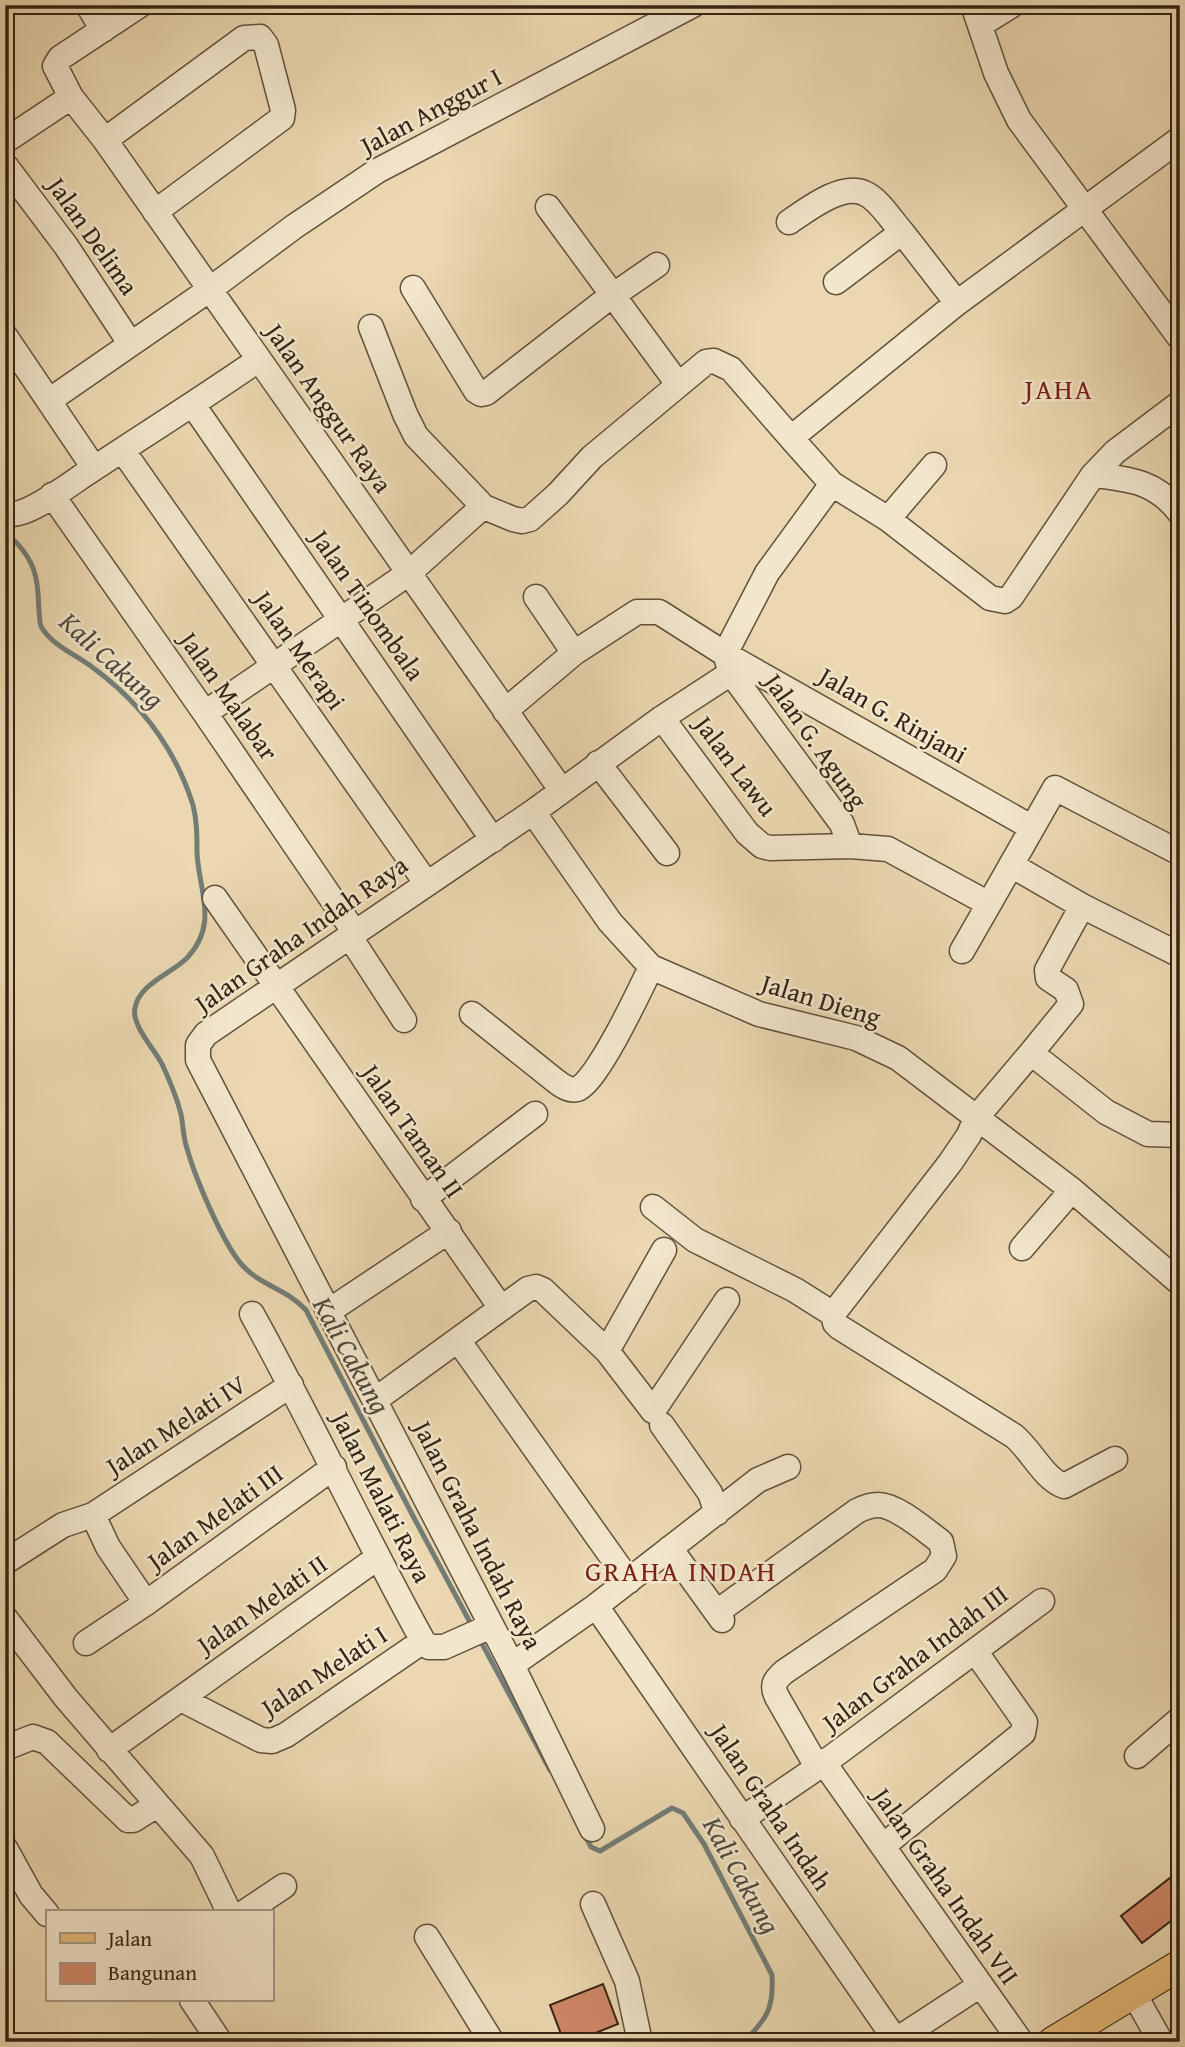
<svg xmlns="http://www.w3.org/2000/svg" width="1185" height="2047" font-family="'Gentium Book Plus',serif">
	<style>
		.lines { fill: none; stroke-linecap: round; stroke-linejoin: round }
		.stream { stroke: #737d76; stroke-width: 5 }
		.building { fill: #d08869; stroke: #352415; stroke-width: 2 }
		.minor-casing { stroke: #62513c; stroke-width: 27 }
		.major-casing { stroke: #352415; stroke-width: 32 }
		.minor { stroke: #f2e6cc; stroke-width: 24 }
		.major { stroke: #e6bc78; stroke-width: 30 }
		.labels { text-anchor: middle; stroke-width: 5; stroke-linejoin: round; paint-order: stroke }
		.street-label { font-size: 26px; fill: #352415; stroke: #f2e6cc }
		.neighbourhood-label { font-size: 28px; letter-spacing: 2px; fill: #7a1f14; stroke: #f2e6cc }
		.water-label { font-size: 28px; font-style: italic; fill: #4f493d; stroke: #f2e6cc }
	</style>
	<rect width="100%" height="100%" fill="#ebd8b1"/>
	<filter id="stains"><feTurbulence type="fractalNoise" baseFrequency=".00286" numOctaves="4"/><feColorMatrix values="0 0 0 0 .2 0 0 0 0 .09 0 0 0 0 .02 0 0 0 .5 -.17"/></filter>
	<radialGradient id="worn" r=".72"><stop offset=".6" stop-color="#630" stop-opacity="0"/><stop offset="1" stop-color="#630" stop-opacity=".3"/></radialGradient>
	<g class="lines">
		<path class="stream" d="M5 535C13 538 16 542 21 548 38 568 38 587 39 612 40 617 39 624 42 628 52 645 76 655 92 667 140 702 175 748 193 805 197 821 197 836 197 853 199 892 219 924 187 958 171 974 139 984 135 1008 131 1025 155 1050 162 1064 169 1079 177 1098 181 1114 183 1124 183 1135 186 1145 194 1175 222 1242 242 1265 261 1286 287 1289 306 1310L414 1518 472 1626
			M480 1640 550 1770
			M584 1834 591 1847 600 1851 672 1808 683 1813 704 1844 772 1975C774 2009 767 2018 744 2042"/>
	</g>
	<path class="building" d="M1170 1878 1180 1890V1914L1142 1943 1121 1916Z
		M603 1984 618 2024 573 2042H564L550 2005Z"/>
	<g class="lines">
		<g class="minor-casing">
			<path id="minor" d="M88 5 103 30
				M140 5 60 58 55 66 71 97 105 140 562 791
				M973 5 996 73 1019 120 1180 338
				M980 25 1012 5
				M105 140 244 38 260 37 266 45 283 110 282 118 155 212
				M5 141 71 97
				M5 165 66 246 130 343
				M548 207 678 384
				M789 222C807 210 841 183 864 193 879 199 891 220 902 232
				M836 282 902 232 957 303
				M413 288 476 391 481 394 486 393 602 303 657 265
				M5 336 94 468
				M50 400 209 290 295 226 377 171 693 5
				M193 405 493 840
				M791 438 832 484 888 519 990 598 1005 601 1011 597 1093 475 1115 452 1180 403
				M123 451 427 884
				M1093 475C1129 479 1156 481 1180 513
				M52 495 205 713 355 933
				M479 505 513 519 522 521 530 519 558 494 592 457 706 362 714 361 731 369 791 438 957 303 1180 139
				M5 509 10 514C30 516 72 482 90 471 146 434 203 398 258 360
				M888 519 934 465
				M536 597 574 653
				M725 654 767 573 832 484
				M731 673 842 824 850 846
				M505 711 574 653 637 612H659L725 654 1031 827
				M205 713 409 573 478 511 480 503 416 436 405 414 371 327
				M662 718 747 833 762 846 770 848 850 846 888 849 989 904 1055 788 1180 853
				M598 763 667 853
				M533 812 610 922 651 967 759 1014 856 1038 898 1058 1072 1190 1180 1283
				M1011 865 1082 906 1180 955
				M215 898 501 1308
				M350 937 404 1020
				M962 951 989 904
				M472 1014 557 1082C563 1086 569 1091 577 1089 596 1084 641 988 651 967
				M1031 1053 1071 1004 1066 990 1048 978 1047 970 1082 906
				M423 1199 535 1114
				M653 1207 695 1240 795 1290 833 1314
				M1022 1248 1072 1190
				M329 1311 449 1231
				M252 1314C312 1422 363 1533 423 1641L429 1647H444L491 1626
				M458 1340 629 1581
				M607 1351 664 1250
				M375 1400 510 1302 528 1289 536 1287 543 1290 607 1351 653 1411 727 1300
				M662 1425 710 1493 717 1513
				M1115 1459 1064 1486C1043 1478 1032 1451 1014 1436L839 1327 835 1323 833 1314 950 1163 969 1135 976 1118 1031 1053 1106 1112 1148 1134 1180 1135
				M93 1515 108 1547 146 1603 334 1467
				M670 1548 722 1620
				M5 1562 63 1525 93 1515 291 1385
				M596 1606 897 2042
				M717 1612 857 1511C863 1508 871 1505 878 1505 897 1505 926 1531 941 1542L944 1556 935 1570 784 1672C775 1680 771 1685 777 1697L812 1758 824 1763
				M5 1618 66 1698 202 1856 229 1912
				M86 1643 146 1603
				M512 1665 596 1606 758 1480 788 1467
				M181 1699 261 1740 272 1741 286 1735 423 1641
				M5 1748 33 1737 47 1742 128 1820H133L157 1805
				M109 1750 377 1558
				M1137 1756 1180 1719
				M824 1763 1021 2042
				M742 1819 824 1763 1042 1601
				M592 1829 512 1665 198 1060V1045L206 1034 533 812 662 718 731 673 725 654
				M883 1846 1023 1733 1025 1722 975 1651
				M5 1848 31 1895 47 1914
				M593 1904 627 1981 640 2042
				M245 1912 284 1886
				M427 1937 492 2042
				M1133 1992 1161 2042
				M192 2000 220 2042
				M896 2040 979 1986"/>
		</g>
		<g class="major-casing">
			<path id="major" d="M1053 2042 1180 1965"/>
		</g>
		<use href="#minor" class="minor"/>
		<use href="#major" class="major"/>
	</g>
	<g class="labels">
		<g class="street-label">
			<text transform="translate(431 111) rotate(-28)" y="9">Jalan Anggur I</text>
			<text transform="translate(93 236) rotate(55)" y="9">Jalan Delima</text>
			<text transform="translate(329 408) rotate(55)" y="9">Jalan Anggur Raya</text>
			<text transform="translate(368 605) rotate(55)" y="9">Jalan Tinombala</text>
			<text transform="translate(300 650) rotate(55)" y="9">Jalan Merapi</text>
			<text transform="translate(229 696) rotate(55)" y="9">Jalan Malabar</text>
			<text transform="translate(893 715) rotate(30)" y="9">Jalan G. Rinjani</text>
			<text transform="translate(816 741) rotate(55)" y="9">Jalan G. Agung</text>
			<text transform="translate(736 766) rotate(53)" y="9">Jalan Lawu</text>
			<text transform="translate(301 934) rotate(-35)" y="9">Jalan Graha Indah Raya</text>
			<text transform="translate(821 1000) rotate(17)" y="9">Jalan Dieng</text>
			<text transform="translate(413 1131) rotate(55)" y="9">Jalan Taman II</text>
			<text transform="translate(176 1425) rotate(-33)" y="9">Jalan Melati IV</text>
			<text transform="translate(382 1497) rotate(63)" y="9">Jalan Malati Raya</text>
			<text transform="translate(215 1517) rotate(-36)" y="9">Jalan Melati III</text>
			<text transform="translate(478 1535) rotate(63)" y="9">Jalan Graha Indah Raya</text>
			<text transform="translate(262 1604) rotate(-35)" y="9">Jalan Melati II</text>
			<text transform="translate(915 1658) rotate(-37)" y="9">Jalan Graha Indah III</text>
			<text transform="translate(324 1671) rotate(-33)" y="9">Jalan Melati I</text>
			<text transform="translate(771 1807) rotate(56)" y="9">Jalan Graha Indah</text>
			<text transform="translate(946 1886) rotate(55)" y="9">Jalan Graha Indah VII</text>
		</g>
		<g class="neighbourhood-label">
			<text x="1059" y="399">JAHA</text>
			<text x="681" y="1581">GRAHA INDAH</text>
		</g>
		<g class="water-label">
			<text transform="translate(112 660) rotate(42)" y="10">Kali Cakung</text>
			<text transform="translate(352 1355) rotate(61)" y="10">Kali Cakung</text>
			<text transform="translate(742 1875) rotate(61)" y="10">Kali Cakung</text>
		</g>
	</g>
	<rect width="1185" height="2047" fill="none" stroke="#ebd8b1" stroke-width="28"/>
	<rect x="7" y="7" width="1171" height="2033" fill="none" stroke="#352415" stroke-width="3.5"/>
	<rect x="14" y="14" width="1157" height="2019" fill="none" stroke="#352415" stroke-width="2"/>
	<rect x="46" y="1910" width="228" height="91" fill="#f2e6cc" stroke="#a69883" stroke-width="2"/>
	<rect x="60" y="1933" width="35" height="10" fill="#e6bc78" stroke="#a69883" stroke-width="2"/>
	<text x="108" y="1946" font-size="21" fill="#352415">Jalan</text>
	<rect x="60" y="1963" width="35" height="21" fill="#d08869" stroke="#a69883" stroke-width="2"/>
	<text x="108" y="1980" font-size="21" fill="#352415">Bangunan</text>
	<rect width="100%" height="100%" filter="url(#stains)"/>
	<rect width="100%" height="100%" fill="url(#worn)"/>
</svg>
